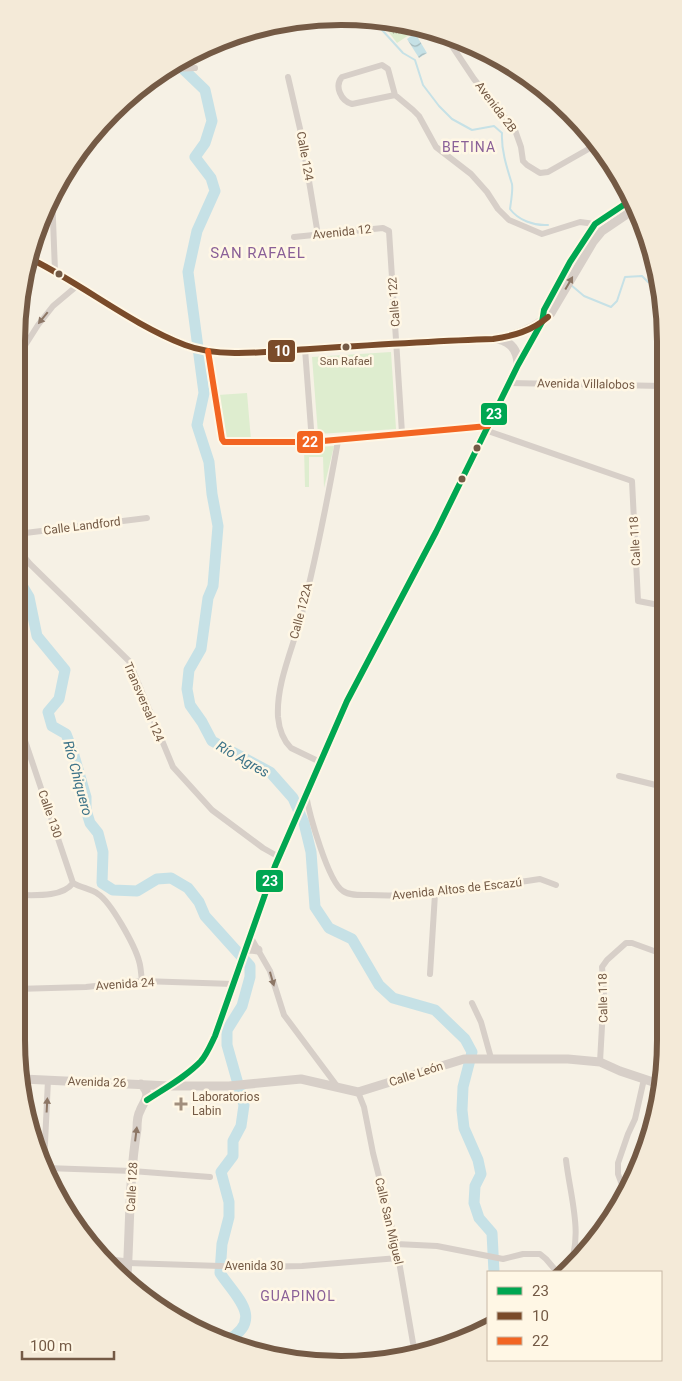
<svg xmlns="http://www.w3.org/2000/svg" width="682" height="1381" font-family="Roboto,sans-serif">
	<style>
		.green { fill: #deedcf }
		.park { fill: url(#park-tufts) }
		.water { fill: url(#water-waves) }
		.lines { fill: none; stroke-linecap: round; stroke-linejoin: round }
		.stream { stroke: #c6e1e6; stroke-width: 2 }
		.river { stroke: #c6e1e6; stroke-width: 11 }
		.street { stroke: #d7cfc8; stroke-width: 6 }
		.secondary { stroke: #d7cfc8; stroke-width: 9 }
		.bus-1-casing { stroke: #fff7e5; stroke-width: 10 }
		.bus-2-casing { stroke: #fff7e5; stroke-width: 10 }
		.bus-3-casing { stroke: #fff7e5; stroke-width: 10 }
		.bus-1 { stroke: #00a651; stroke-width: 6 }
		.bus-2 { stroke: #7a4b2a; stroke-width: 6 }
		.bus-3 { stroke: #f26522; stroke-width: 6 }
		.oneway { fill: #8d7766 }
		.bus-dot { fill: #745a45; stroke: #fff7e5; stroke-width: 2 }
		.poi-dot { fill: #a28f7d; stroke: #fff7e5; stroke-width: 2 }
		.labels { text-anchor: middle; stroke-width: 5; stroke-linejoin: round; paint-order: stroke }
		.bus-label { font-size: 11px; fill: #745a45; stroke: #fff7e5 }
		.street-label { font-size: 12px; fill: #745a45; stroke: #fff7e5 }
		.poi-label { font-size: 12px; fill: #745a45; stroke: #fff7e5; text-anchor: start }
		.neighbourhood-label { font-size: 14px; letter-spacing: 1px; fill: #8a6098; stroke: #fff7e5 }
		.water-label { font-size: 14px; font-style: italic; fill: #3e7489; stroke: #fff7e5 }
		.quarter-label { font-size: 15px; letter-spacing: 1px; fill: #8a6098; stroke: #fff7e5 }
		.rim { fill: none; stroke: #745a45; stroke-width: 6 }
		.line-badge { stroke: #fff7e5; stroke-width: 2 }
		.badge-label { font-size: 14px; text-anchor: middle; font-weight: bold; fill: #fff }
	</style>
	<defs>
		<pattern id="park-tufts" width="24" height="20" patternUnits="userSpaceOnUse" patternTransform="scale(1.25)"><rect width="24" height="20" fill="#deedcf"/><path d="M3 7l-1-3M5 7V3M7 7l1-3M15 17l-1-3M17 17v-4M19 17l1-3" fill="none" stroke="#b9c3aa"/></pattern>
		<pattern id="water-waves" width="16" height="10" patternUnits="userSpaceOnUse" patternTransform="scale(1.25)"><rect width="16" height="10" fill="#c6e1e6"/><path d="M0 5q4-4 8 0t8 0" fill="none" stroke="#a5b9bc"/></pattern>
	</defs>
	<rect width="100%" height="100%" fill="#f6f1e5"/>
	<path class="green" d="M391 352 396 429 318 434 312 357Z
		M247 393 251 440H224L218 395Z
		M334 446 324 488 323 457H309V487H305L304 448Z"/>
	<path class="park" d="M381 22 415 31 397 43Z"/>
	<path class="water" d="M415 33 427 53 419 58 407 39Z"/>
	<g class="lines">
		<path class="stream" d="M373 20 403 53 415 60 423 85 439 106 452 119 472 130 494 126 502 133C501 150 507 168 512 184 513 191 511 201 510 209 518 220 534 226 548 225
			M571 285 584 296 611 307 617 301 625 277 642 276 648 282 659 285"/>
		<path class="river" d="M180 66 205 90 212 121 205 143 195 157 211 178 215 191 197 231 188 272 204 393 197 425 209 462 212 494 218 526 213 586 208 598 201 649 189 670 187 689 190 705 202 722 212 741 270 772 293 798 304 823 311 852 315 907 329 928 352 939 379 985 393 998 435 1010 465 1039 472 1052 463 1087 462 1110 464 1128 478 1160 481 1174 475 1186 474 1203 479 1218 492 1233 494 1272
			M17 577 29 597 37 636 65 670 59 699 48 712 52 726 66 734 73 752 86 797V810L90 823 98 833 103 852 102 883 113 890 137 891 157 879 171 878 188 888 199 902 205 916 250 966V977L242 1006 227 1030V1045L244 1105 241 1126 233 1141V1156L221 1172 229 1202V1217L222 1244 220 1273C235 1296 265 1319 228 1340"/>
		<path class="street" d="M448 40 474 79 515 130 521 147 523 161 527 165 540 173 548 172 599 143
			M382 65 388 69 395 95 352 104C341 101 334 86 342 77Z
			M175 69 195 68
			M288 77 301 133 318 235
			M395 95 413 110 419 116 436 147 471 174 487 192 498 209 509 220 542 234 580 222 595 224
			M52 194 55 271
			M294 237 383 228 389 231 402 433
			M305 349 312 442
			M208 351 222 439 224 442H312L488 426
			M17 358 38 325 53 306 78 285
			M509 383 663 386
			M485 430 632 481 638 601 664 606
			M17 534 147 518
			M17 537 25 558 30 564 129 661 173 767 212 810 263 848 279 857
			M17 717 73 883
			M320 762 291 748C283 740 279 728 278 717 276 681 295 644 303 609 317 554 328 497 338 441
			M619 776 664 787
			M306 795C309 813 328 882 343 891 350 896 361 895 369 895 426 898 484 887 540 879L556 885
			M73 883C81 888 92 889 98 894 111 902 135 946 139 961 141 967 141 974 142 981
			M16 895C33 895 62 898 73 883
			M250 936 270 971 284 1015 337 1086
			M430 974 435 894
			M16 989 86 987 142 981 233 984
			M472 1003 481 1022 491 1058
			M600 1062 604 990 602 967 607 960 626 943H632L665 955
			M358 1092 364 1107 373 1153 396 1244 413 1343 416 1352
			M566 1160C570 1196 585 1238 567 1272
			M44 1164 48 1080
			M46 1168 132 1171 210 1177
			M625 1193 618 1174V1163L628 1134 635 1119 644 1079
			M396 1244 437 1246 503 1259 523 1254H540L546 1259 557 1272
			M128 1263 251 1267 302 1266 398 1258"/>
		<path class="secondary" d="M33 260C85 286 131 324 185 345 221 359 273 351 310 349 371 345 432 341 493 339 516 336 534 329 551 313L593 242 602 231 636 208
			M498 339C512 342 518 351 518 365
			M245 950 251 949 258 950
			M23 1079 170 1086H229L301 1079 358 1092 464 1059H568L600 1062 620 1071 659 1084
			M147 1100C165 1088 186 1077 201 1061 207 1054 211 1044 215 1036L275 866 347 701 436 532 518 365 542 322 544 310 570 262 595 224 631 200
			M110 1261 128 1263
			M127 1276C130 1227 129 1178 137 1129 137 1123 137 1116 140 1111 145 1099 152 1095 141 1084"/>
		<g class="bus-1-casing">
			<path id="bus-1" d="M147 1100C165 1088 186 1077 201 1061 207 1054 211 1044 215 1036L275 866 347 701 436 532 518 365 542 322 544 310 570 262 595 224 631 200"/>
		</g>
		<g class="bus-2-casing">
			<path id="bus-2" d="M33 260C85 286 131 324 185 345 221 359 273 351 310 349 371 345 432 341 493 339 513 336 532 331 548 317"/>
		</g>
		<g class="bus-3-casing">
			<path id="bus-3" d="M208 351 222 439 224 442H312L488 426"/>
		</g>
		<use href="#bus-1" class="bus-1"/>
		<use href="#bus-2" class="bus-2"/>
		<use href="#bus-3" class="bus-3"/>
	</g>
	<defs><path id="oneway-solid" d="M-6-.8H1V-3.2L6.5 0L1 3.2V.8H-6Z" transform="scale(1.25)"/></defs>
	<g class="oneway">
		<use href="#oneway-solid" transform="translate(569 283) rotate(-60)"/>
		<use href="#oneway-solid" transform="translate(43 318) rotate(129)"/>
		<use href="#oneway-solid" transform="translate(272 979) rotate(74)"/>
		<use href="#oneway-solid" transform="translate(47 1105) rotate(-87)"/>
		<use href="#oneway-solid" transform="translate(136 1134) rotate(-83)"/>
	</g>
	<g class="bus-dot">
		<circle cx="59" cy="274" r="4.5"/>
		<circle cx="346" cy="347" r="4.5"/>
		<circle cx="477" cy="448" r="4.5"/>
		<circle cx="462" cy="479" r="4.5"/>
	</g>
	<path class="poi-dot" d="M178.5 1096.5h5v5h5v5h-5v5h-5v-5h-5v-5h5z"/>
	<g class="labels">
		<g class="bus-label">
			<text x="346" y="365">San Rafael</text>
		</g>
		<g class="street-label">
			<text transform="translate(496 107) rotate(53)" y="4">Avenida 2B</text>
			<text transform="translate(305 156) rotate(80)" y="4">Calle 124</text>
			<text transform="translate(342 232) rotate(-6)" y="4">Avenida 12</text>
			<text transform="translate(394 302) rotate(-94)" y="4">Calle 122</text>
			<text transform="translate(586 384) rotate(1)" y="4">Avenida Villalobos</text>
			<text transform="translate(82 526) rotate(-7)" y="4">Calle Landford</text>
			<text transform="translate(635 541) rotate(-93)" y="4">Calle 118</text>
			<text transform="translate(301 611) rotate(-75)" y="4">Calle 122A</text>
			<text transform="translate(144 702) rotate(67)" y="4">Transversal 124</text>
			<text transform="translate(50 814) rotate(71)" y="4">Calle 130</text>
			<text transform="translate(457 889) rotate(-6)" y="4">Avenida Altos de Escazú</text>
			<text transform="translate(125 984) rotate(-4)" y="4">Avenida 24</text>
			<text transform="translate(603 998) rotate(-91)" y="4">Calle 118</text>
			<text transform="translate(416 1074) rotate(-18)" y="4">Calle León</text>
			<text transform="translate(97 1082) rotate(2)" y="4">Avenida 26</text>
			<text transform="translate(132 1187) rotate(-87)" y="4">Calle 128</text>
			<text transform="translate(389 1221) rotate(77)" y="4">Calle San Miguel</text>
			<text x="254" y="1270">Avenida 30</text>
		</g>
		<g class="poi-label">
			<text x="192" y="1101">Laboratorios<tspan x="192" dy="14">Labin</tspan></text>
		</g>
		<g class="neighbourhood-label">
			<text x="469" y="152">BETINA</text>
			<text x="298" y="1301">GUAPINOL</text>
		</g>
		<g class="water-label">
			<text transform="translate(243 759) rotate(30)" y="5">Río Agres</text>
			<text transform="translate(78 778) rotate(75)" y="5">Río Chiquero</text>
		</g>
		<g class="quarter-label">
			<text x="258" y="258">SAN RAFAEL</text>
		</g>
	</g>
	<path d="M0 0H682V1381H0ZM341 25H341A316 316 0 0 1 657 341V1040A316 316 0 0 1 341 1356H341A316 316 0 0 1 25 1040V341A316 316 0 0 1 341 25Z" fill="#f4ead8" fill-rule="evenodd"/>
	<path class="rim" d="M341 25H341A316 316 0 0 1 657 341V1040A316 316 0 0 1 341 1356H341A316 316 0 0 1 25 1040V341A316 316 0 0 1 341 25Z"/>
	<g class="line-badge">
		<rect x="267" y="339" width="29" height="24" rx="5" fill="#7a4b2a"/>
		<rect x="480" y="402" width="28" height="24" rx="5" fill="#00a651"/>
		<rect x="296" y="430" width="28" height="24" rx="5" fill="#f26522"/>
		<rect x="255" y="869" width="29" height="24" rx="5" fill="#00a651"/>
	</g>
	<g class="badge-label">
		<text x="282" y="356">10</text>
		<text x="494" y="419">23</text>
		<text x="310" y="447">22</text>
		<text x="270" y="886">23</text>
	</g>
	<rect x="487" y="1271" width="175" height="90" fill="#fff7e5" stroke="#c7b8a5"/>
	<rect x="497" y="1287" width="25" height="8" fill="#00a651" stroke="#c7b8a5"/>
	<text x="532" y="1296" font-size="15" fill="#745a45">23</text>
	<rect x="497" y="1312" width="25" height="8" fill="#7a4b2a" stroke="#c7b8a5"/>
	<text x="532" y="1321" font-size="15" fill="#745a45">10</text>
	<rect x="497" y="1337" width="25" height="8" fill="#f26522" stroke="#c7b8a5"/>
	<text x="532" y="1346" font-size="15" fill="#745a45">22</text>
	<path d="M22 1351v8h92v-8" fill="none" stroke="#745a45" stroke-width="2.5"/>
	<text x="30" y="1351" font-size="15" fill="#745a45" stroke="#fff7e5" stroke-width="4" paint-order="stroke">100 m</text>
</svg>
